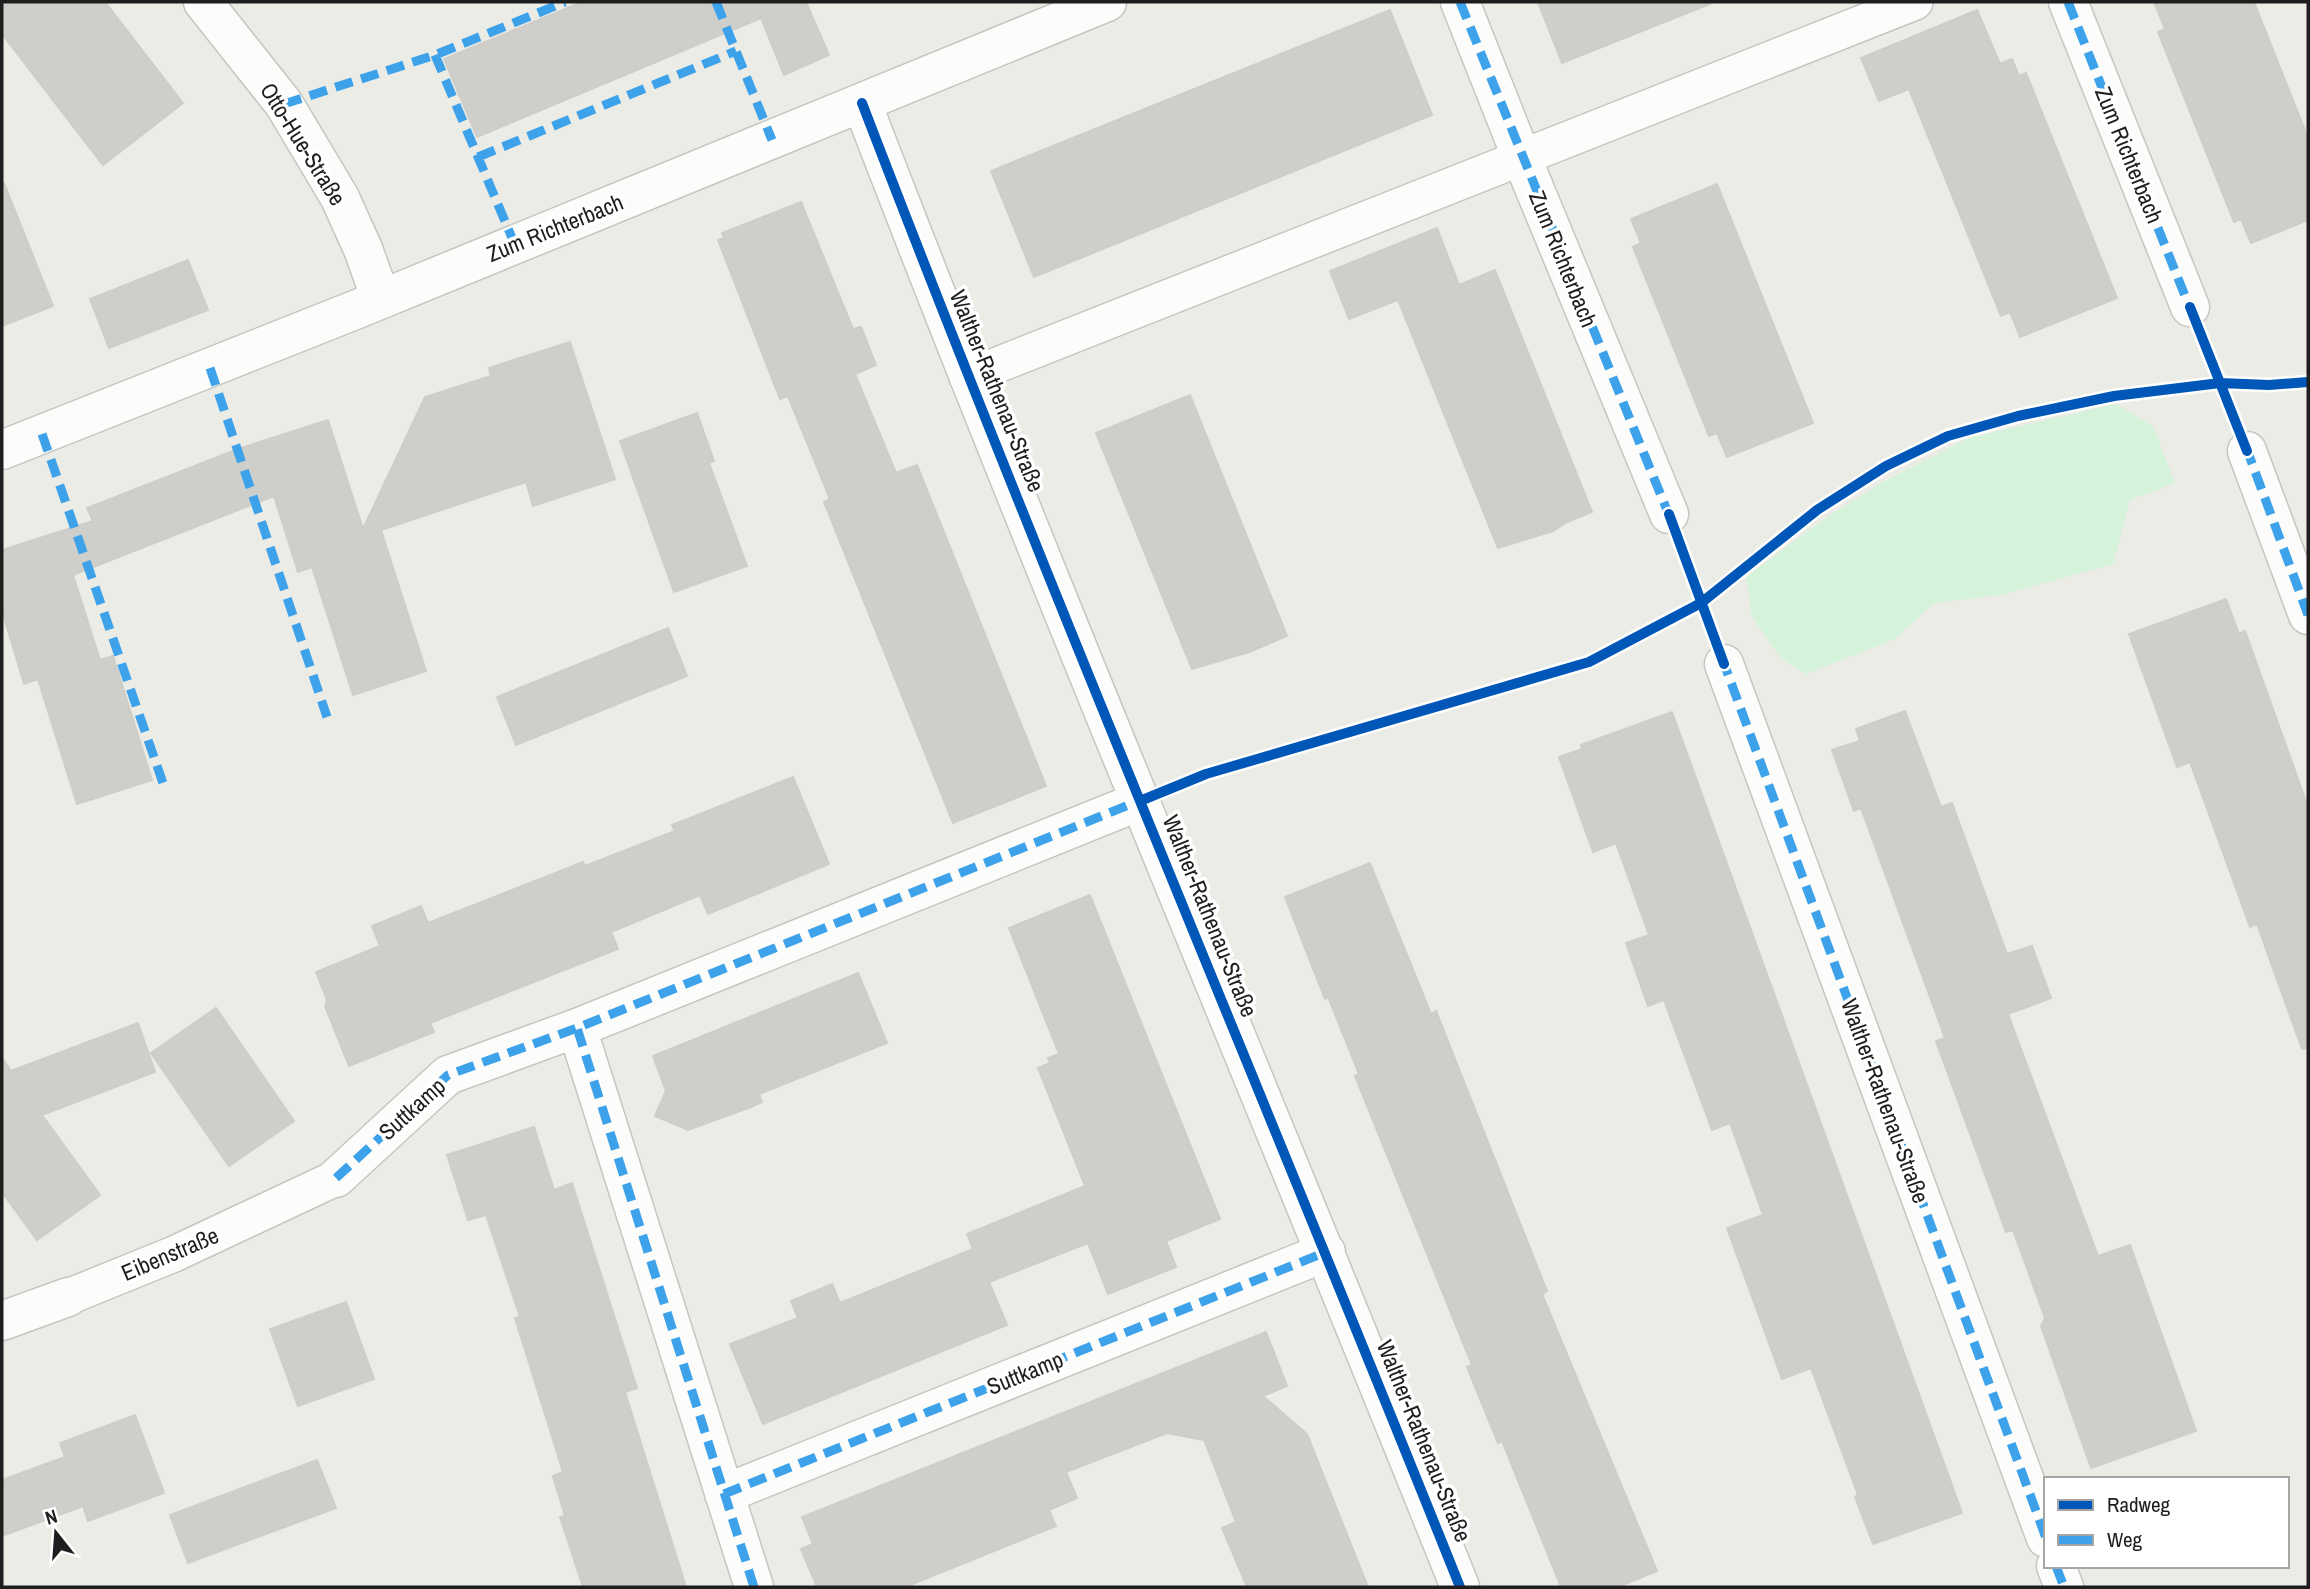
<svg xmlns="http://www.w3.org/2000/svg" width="2310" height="1589" font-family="'Archivo Narrow',sans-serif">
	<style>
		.park { fill: #d4f3da }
		.building { fill: #cececa; stroke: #cfcdc8; stroke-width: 2 }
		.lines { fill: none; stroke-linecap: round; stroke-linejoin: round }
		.lane-casing { stroke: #c5c5c3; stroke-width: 38 }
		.street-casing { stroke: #c5c5c3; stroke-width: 41 }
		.lane { stroke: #fcfcfb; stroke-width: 35 }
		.street { stroke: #fcfcfb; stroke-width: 38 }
		.quiet { stroke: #3da2ea; stroke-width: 9; stroke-dasharray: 18 9; stroke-linecap: butt }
		.cycleway-casing { stroke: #fff; stroke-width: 15 }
		.cycleway { stroke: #0057b8; stroke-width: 10 }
		.labels { text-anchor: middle; stroke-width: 7; stroke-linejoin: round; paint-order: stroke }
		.street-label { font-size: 23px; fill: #1e1e1e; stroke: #fff }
	</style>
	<rect width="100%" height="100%" fill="#ecece7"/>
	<path class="park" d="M2116 404 2153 426 2175 483 2130 500 2113 564 2001 595 1934 603 1895 639 1806 674 1780 657 1752 617 1746 577 1823 520 1883 482 1969 438Z"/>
	<path class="building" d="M2 2H105L183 103 103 165 2 34Z
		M582 2H806L829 55 784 75 761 18 477 137 444 59Z
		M1538 2H1709L1710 4 1562 63Z
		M2154 2H2254L2308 138V220L2251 243 2241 219 2234 222 2158 32 2165 29Z
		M1390 10 1432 115 1034 277 991 171Z
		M1977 10 2000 64 2012 59 2019 76 2026 73 2117 298 2020 337 2010 312 2001 316 1909 89 1879 101 1861 58Z
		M4 183 53 306 2 326V184Z
		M1717 184 1813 423 1727 457 1717 433 1709 436 1633 247 1641 243 1631 219Z
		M801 202 853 329 861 327 876 365 855 374 896 473 917 465 1046 786 953 823 824 502 830 499 788 396 780 399 718 240 724 238 722 233Z
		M1437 228 1459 285 1495 270 1592 512 1567 522 1553 531 1498 548 1398 300 1349 319 1330 271Z
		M188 260 208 310 109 348 90 299Z
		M570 342 615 479 533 506 526 482 381 530 426 671 353 695 312 567 298 572 274 496 73 575 100 660 113 656 152 780 77 804 38 679 24 684 2 610V550L93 521 87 508 238 449 328 420 363 529 425 397 491 376 489 368Z
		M1190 395 1287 636 1249 652 1192 669 1096 433Z
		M697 413 714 461 709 463 747 566 674 592 620 441Z
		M2226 599 2239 634 2245 631 2308 807V1048L2302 1049 2257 924 2250 927 2190 762 2177 767 2129 634Z
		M668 628 687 676 516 745 497 697Z
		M1905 711 1941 807 1952 803 2007 954 2032 946 2051 998 2008 1014 2098 1256 2130 1245 2196 1431 2091 1468 2041 1326 2045 1318 2013 1230 2006 1232 1936 1041 1945 1038 1861 808 1854 811 1832 750 1860 741 1856 729Z
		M1672 712 1962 1513 1873 1544 1855 1497 1858 1495 1811 1368 1782 1379 1727 1228 1763 1215 1730 1123 1712 1130 1664 1000 1648 1006 1626 943 1649 935 1616 843 1593 852 1559 757 1582 749 1581 745Z
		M793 777 829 864 708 914 700 895 611 932 618 949 430 1023 434 1032 349 1066 325 1006 327 1000 316 972 380 946 372 926 421 906 428 923 583 862 585 866 675 831 672 825Z
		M1370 863 1431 1014 1436 1011 1547 1291 1542 1294 1657 1571 1618 1587H1561L1502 1441 1498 1443 1467 1367 1472 1365 1355 1076 1359 1074 1328 997 1325 999 1285 897Z
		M1090 895 1220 1219 1166 1241 1176 1267 1108 1294 1088 1243 989 1282 1007 1325 763 1424 730 1344 798 1318 791 1301 832 1284 840 1303 973 1249 967 1234 1085 1186 1038 1068 1050 1063 1048 1058 1059 1054 1009 928Z
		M858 973 887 1043 759 1094 762 1102 751 1107 688 1130 655 1116 666 1091 653 1056Z
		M216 1008 294 1121 229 1166 151 1053Z
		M138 1023 155 1072 42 1115 100 1195 37 1240 2 1192V1058L11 1071Z
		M534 1127 554 1190 572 1183 637 1388 625 1392 686 1587H583L560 1517 565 1516 553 1476 563 1472 515 1318 520 1317 486 1215 468 1220 447 1155Z
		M346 1302 374 1379 298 1406 270 1329Z
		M1266 1332 1287 1386 1263 1396 1307 1434 1368 1587H1247L1222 1528 1236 1522 1204 1440 1167 1433 1066 1472 1077 1498 1049 1510 1056 1526 905 1587H817L801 1549 813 1544 802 1517Z
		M135 1415 164 1493 88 1521 83 1506 2 1536V1480L65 1457 60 1443Z
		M317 1460 336 1508 188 1563 170 1515Z"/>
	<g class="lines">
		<g class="lane-casing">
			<path id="lane" d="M967 377 1915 2
				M68 1297 174 1254 336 1178"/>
		</g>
		<g class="street-casing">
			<path id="street" d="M203 2 284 104 340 198 363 249 381 299
				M1460 2 1521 156 1669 514
				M2068 2 2190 307
				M862 103C1053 601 1262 1092 1460 1587
				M2 450 355 310 1107 2
				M2247 451 2308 615
				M1724 664 2046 1538
				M336 1178 448 1075 577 1028
				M2 1321 68 1297
				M724 1494 1326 1252
				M2056 1566 2064 1587
				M754 1587 577 1028 1140 801"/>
		</g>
		<use href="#lane" class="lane"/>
		<use href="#street" class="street"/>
		<path class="quiet" d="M716 2 772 140
			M1460 2 1671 520
			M2068 2 2191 311
			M435 55 515 245
			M284 104 435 55 565 2
			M478 157 736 51
			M210 368 327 717
			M42 434 164 786
			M2246 447 2308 615
			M1722 658 2046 1538
			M336 1178 448 1075 577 1028
			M724 1494 1326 1252
			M2056 1566 2064 1587
			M754 1587 577 1028 1146 798"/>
		<g class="cycleway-casing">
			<path id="cycleway" d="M862 103C1053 601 1262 1092 1460 1587
				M2190 307 2247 451
				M1669 514 1724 664
				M1140 801 1206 774 1589 662 1701 603 1817 510 1886 466 1948 436 2018 416 2114 396 2220 383 2269 385 2308 382"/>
		</g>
		<use href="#cycleway" class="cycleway"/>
	</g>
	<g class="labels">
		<g class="street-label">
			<text transform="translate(303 144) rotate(58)" y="8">Otto-Hue-Straße</text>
			<text transform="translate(2129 155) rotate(68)" y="8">Zum Richterbach</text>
			<text transform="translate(555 228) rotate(-22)" y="8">Zum Richterbach</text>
			<text transform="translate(1563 259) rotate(68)" y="8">Zum Richterbach</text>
			<text transform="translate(997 391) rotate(68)" y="8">Walther-Rathenau-Straße</text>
			<text transform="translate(1210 916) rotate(68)" y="8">Walther-Rathenau-Straße</text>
			<text transform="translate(1885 1101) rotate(70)" y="8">Walther-Rathenau-Straße</text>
			<text transform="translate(412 1109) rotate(-42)" y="8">Suttkamp</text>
			<text transform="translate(170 1254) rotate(-23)" y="8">Eibenstraße</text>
			<text transform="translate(1025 1373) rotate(-22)" y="8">Suttkamp</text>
			<text transform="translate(1424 1441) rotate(68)" y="8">Walther-Rathenau-Straße</text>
		</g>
	</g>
	<rect width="2310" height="1589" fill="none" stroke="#1e1e1e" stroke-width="7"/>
	<rect x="2044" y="1477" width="245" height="91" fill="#ffffff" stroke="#a5a5a5" stroke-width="2"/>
	<rect x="2058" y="1500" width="35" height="10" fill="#0057b8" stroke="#a5a5a5" stroke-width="2"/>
	<text x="2107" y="1512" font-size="21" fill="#1e1e1e">Radweg</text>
	<rect x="2058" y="1535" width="35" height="10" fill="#3da2ea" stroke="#a5a5a5" stroke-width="2"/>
	<text x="2107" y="1547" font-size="21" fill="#1e1e1e">Weg</text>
	<g transform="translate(56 1533) rotate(343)" stroke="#ffffff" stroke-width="5" paint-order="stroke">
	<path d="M0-5L12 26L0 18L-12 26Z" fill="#1e1e1e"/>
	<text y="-10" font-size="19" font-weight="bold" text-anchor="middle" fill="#1e1e1e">N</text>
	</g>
</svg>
